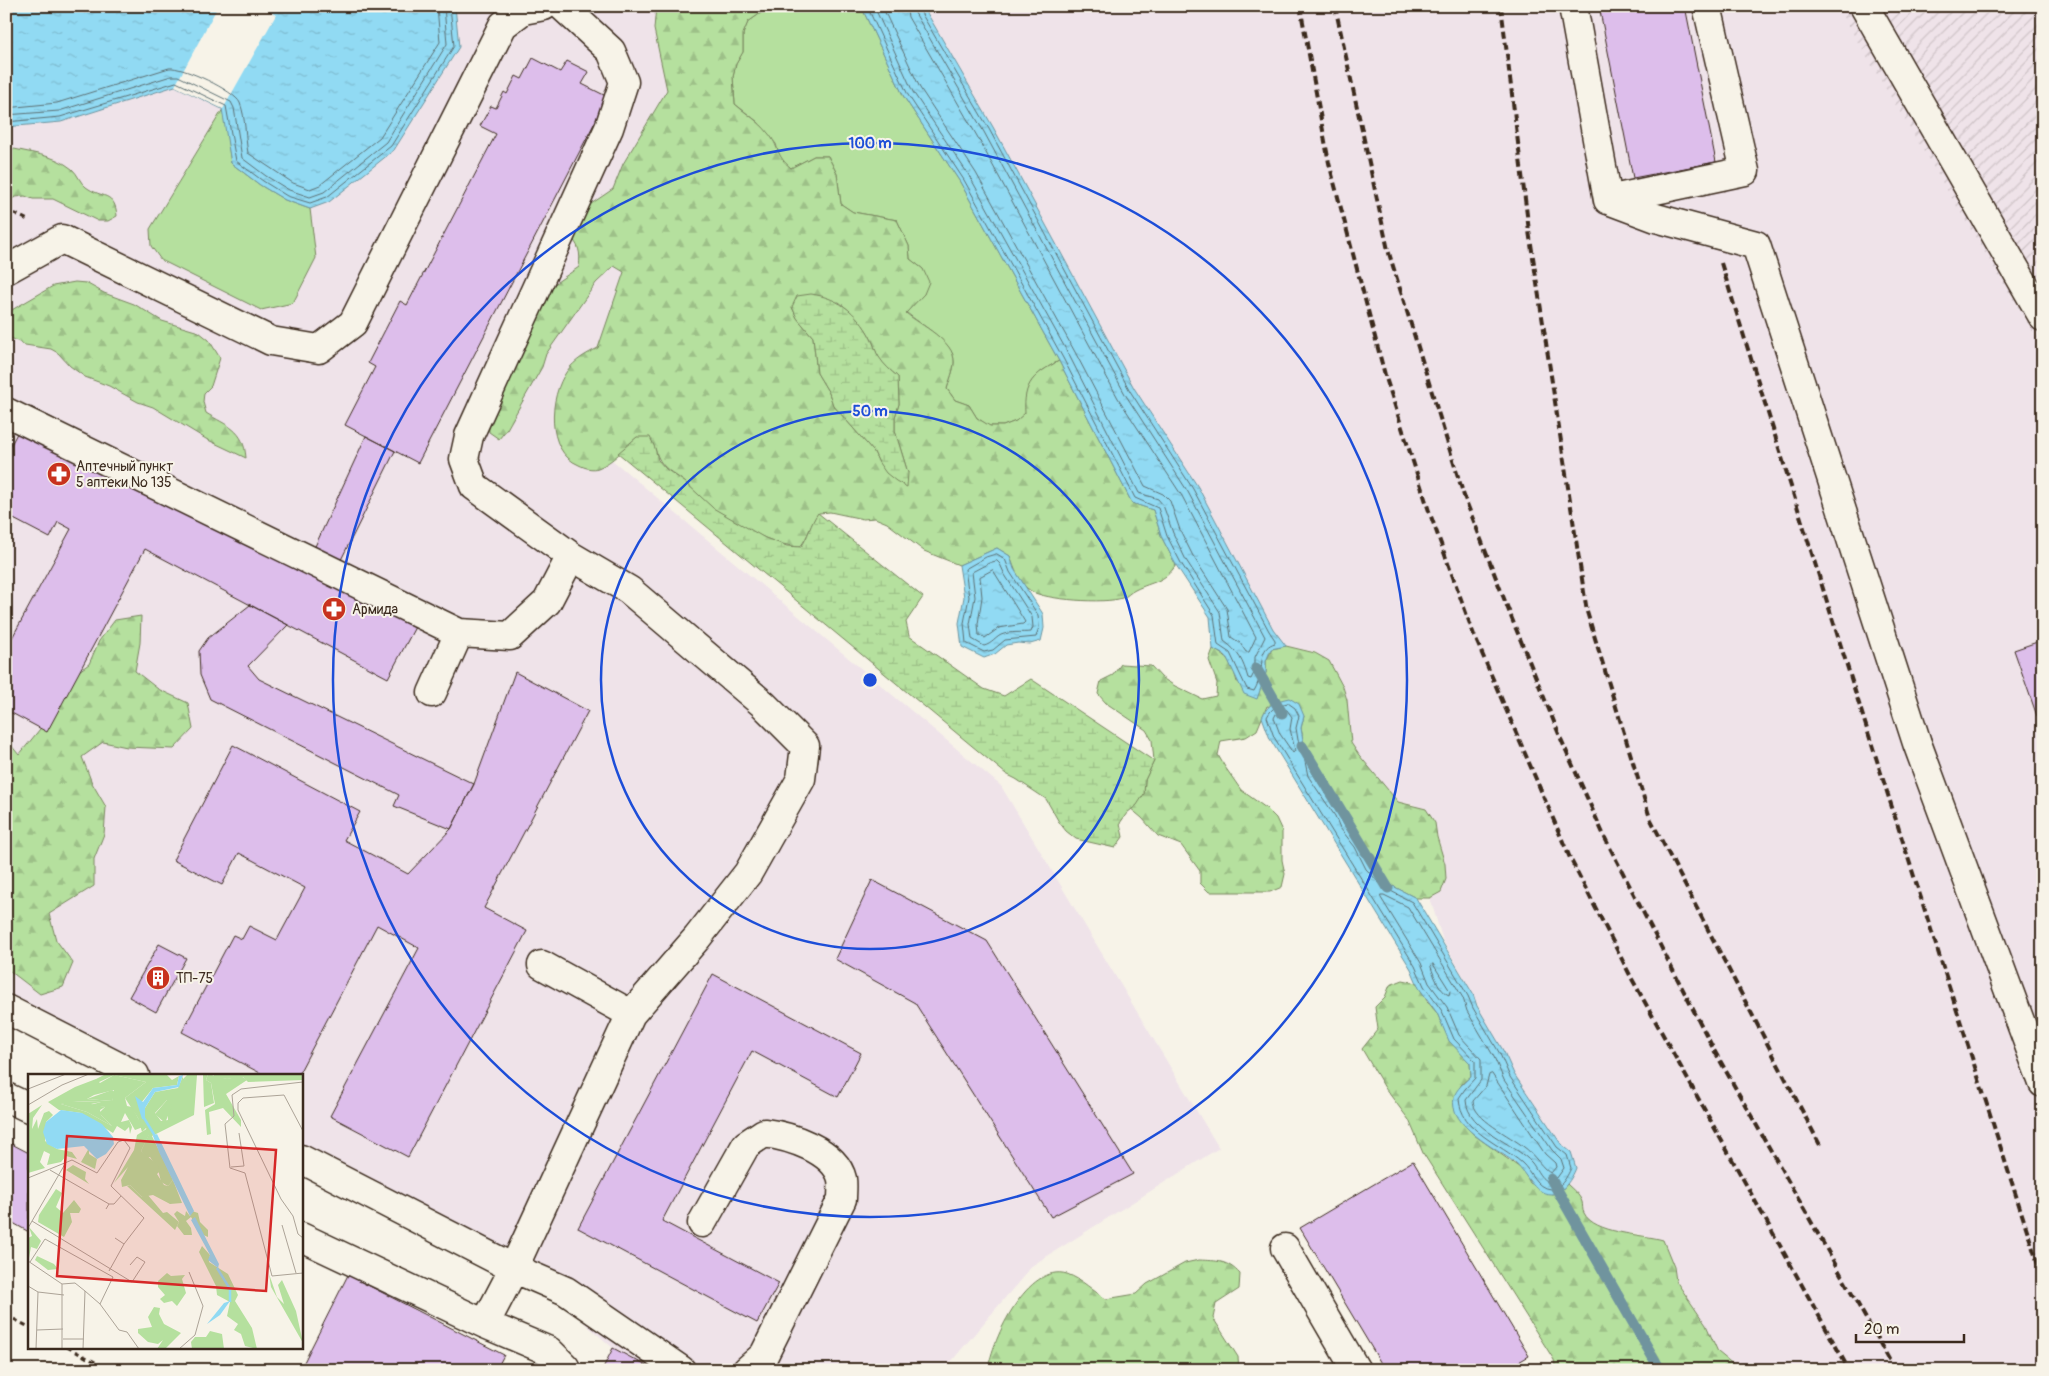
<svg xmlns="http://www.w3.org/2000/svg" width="2049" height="1376" font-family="Pangolin,sans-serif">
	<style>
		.built { fill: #efe3e9 }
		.industrial { fill: url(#industrial-furrows) }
		.green { fill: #b5e09e; stroke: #78855e }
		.forest { fill: url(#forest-firs); stroke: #78855e; fill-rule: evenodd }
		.wetland { fill: url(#wetland-marsh); stroke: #78855e }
		.water { fill: url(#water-ripples); stroke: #6f949e }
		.pier { fill: #f7f3e8 }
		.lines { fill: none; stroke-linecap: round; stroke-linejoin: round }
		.shore { stroke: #5d7073; stroke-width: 1 }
		.stream { stroke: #6f949e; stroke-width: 11 }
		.building { fill: #ddbeeb; stroke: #3b2a1e }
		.minor-casing { stroke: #3b2a1e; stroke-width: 31 }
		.path { stroke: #3b2a1e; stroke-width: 3; stroke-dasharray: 5 4; stroke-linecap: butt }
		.minor { stroke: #f7f3e8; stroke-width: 28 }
		.rail { stroke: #3b2a1e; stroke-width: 4; stroke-dasharray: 8 4; stroke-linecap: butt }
		.ring { fill: none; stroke: #1d4ed8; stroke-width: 2.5 }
		.labels { text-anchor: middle; stroke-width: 4; stroke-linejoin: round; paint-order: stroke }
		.poi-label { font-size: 14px; fill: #3b2a1e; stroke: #f7f3e8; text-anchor: start }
		.inset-river { fill: none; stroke: #91daf3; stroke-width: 2.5 }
		.inset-road { fill: none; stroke: #aca397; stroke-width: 1 }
		.view { fill: #d62828; fill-opacity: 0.15; stroke: #d62828; stroke-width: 2.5 }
		.inset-edge { fill: none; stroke: #3b2a1e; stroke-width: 2.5 }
		.centre { fill: #1d4ed8; stroke: #f7f3e8; stroke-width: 2.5 }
		.ring-label { font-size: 15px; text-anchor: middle; font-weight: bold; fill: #1d4ed8; stroke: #f7f3e8; stroke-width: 4; stroke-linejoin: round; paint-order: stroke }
	</style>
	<defs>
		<pattern id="industrial-furrows" width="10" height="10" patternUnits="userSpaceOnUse" patternTransform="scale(1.25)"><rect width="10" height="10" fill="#efe3e9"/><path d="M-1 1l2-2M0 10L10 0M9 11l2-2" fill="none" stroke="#cec3c7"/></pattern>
		<pattern id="forest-firs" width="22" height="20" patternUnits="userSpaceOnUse" patternTransform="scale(1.25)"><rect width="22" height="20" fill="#b5e09e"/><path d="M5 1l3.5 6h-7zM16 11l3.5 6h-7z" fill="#9dc088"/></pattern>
		<pattern id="wetland-marsh" width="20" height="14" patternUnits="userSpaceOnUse" patternTransform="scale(1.25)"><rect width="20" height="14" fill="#b5e09e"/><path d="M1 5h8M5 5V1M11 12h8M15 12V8" fill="none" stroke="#9dc088"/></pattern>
		<pattern id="water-ripples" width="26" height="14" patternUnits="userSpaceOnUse" patternTransform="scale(1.25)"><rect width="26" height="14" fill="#91daf3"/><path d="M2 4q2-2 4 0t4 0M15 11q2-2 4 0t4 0" fill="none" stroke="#7ebbd0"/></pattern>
	</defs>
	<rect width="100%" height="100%" fill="#f7f3e8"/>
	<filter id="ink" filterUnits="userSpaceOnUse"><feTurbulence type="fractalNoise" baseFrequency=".02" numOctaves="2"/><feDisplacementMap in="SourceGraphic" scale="10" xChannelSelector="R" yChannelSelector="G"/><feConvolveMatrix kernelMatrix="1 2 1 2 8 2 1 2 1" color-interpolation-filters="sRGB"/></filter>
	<g filter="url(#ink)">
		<path class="built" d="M455 6H713L574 428 1001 786 1219 1148 1033 1265 944 1370H654L613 1348 558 1300 301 1170V1075H112L6 1022V127L61 122 175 86 223 109 459 47Z
			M923 6H1838L2043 349V1370H1740L1718 1352 1706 1325 1676 1280 1674 1267 1663 1240 1635 1233H1620L1593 1224 1583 1213 1581 1199 1567 1184 1576 1168 1571 1152 1561 1144 1514 1074 1504 1052 1483 1017 1473 994 1443 941 1430 898 1441 892V851L1435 823 1413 804 1398 802 1358 755 1351 743 1347 700 1343 687 1315 652 1286 646 1273 629 1198 487 1134 388 993 127Z"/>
		<path class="industrial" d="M1838 6H2043V349L1857 41Z"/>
		<path class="green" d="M767 6H861L904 97 960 182 1059 361C1034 374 1023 383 1026 413L1016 421 1003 426H989L977 418 969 405 955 400 947 389C949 381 954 370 954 362 954 341 920 325 906 312L924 294 923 269 910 259 909 246 897 220 853 212 841 204 837 174 828 156H814L791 168 780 159 776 144 758 122 735 104 733 77 736 64 743 52V34L748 22 765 10Z
			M223 109 231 163 260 185 285 200 310 209 316 258 293 303 261 310 161 260 151 246 150 229Z"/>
		<path class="forest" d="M656 6H767L765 10 748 22 743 34V52L736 64 733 77 735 104C746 114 759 121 768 133 780 147 775 155 791 168L814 156H828L837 174 841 204 853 212 897 220 909 246 910 259 923 269 929 282 924 294 906 313C920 325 955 341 954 362 954 370 949 381 947 389L955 400 969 405 977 418 990 426H1003L1016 421 1025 413C1023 383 1034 374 1059 361L1132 503 1153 510 1162 538 1176 565C1164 583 1153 581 1135 590 1130 592 1127 597 1122 598 1106 604 1045 600 1031 591 1020 585 1014 568 1010 556L997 548 959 565 924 551 887 523 875 518 863 519 830 512 819 513C810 524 809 536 800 547 771 545 737 525 713 508 703 501 696 492 687 484 672 471 660 469 655 448L637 437C626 447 612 463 598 468 592 470 585 468 579 465 545 451 549 396 567 371 575 360 586 354 598 348L624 272 614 266 596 283 546 354 542 367 507 429 499 439 489 432 488 420 547 292 557 282 579 267C581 252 579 245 569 235L570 222 591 204 613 189 623 164 667 90 654 29ZM839 302C853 313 866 326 873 343 875 348 876 353 879 358 884 365 891 371 898 377L899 404 895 417V431L908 473 879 463 874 452 833 405 829 393 817 373 813 337 797 318 792 307Z
			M6 147C28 153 54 154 72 169 78 174 80 183 86 187 102 199 115 191 117 216L108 221H98L53 199H33L25 196 16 197 6 201Z
			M75 282 86 283 104 293 134 304 162 321 199 332 209 340 220 358 211 386 204 393 203 402 206 413C227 426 244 429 246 458L206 439 153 407 138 402 109 386 85 377 70 366 58 353 51 349 25 345 9 337C5 327 5 320 10 311L53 286Z
			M141 616 140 643 135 671 158 689 188 703 193 729 174 749 127 747 103 742 82 757 92 783 106 807 104 834 94 859V886L49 914 56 940 73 963 63 987 40 994 6 968V739L19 755 44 724 66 680 89 664 99 641 115 620Z
			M1286 646 1315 653 1329 661 1343 687 1347 700 1351 743 1359 755 1398 802 1426 809 1435 823 1437 837 1445 864 1446 879 1441 892 1430 898H1416L1387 883 1370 866 1359 844 1350 835 1339 813 1313 774 1308 750 1303 740 1301 728 1304 716 1267 706 1257 730 1246 737 1221 741 1218 755 1225 767 1241 790 1266 808 1276 818 1282 831V860L1285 874 1282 887 1270 892H1209L1200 883V871L1181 845 1158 836 1142 818 1130 808 1144 794 1145 780 1154 761 1152 740 1146 730 1106 703 1098 694 1101 681 1113 675 1121 664 1151 666 1162 678 1175 686 1202 699 1216 696 1217 683 1209 660 1213 649C1230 658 1232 664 1237 682L1266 673V661L1272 649Z
			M1403 980 1417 983 1427 1001 1437 1013 1450 1041 1470 1063 1471 1076 1461 1085 1464 1124 1474 1135 1523 1170 1530 1183 1552 1194 1561 1191 1567 1184C1572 1189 1580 1195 1582 1202 1583 1205 1582 1210 1584 1213 1594 1234 1643 1234 1663 1240L1674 1267 1676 1281 1706 1325 1718 1352 1740 1370H1556L1554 1360 1423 1153 1409 1120 1385 1088 1362 1049 1378 1029 1375 1007 1385 997 1390 985Z
			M1199 1260C1218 1261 1227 1260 1240 1274L1239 1289 1216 1304 1213 1318 1238 1357 1239 1370H988C992 1339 1028 1262 1067 1274 1082 1279 1094 1292 1106 1299L1136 1294 1147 1284 1185 1263Z"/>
		<path class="wetland" d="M811 294C841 298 861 316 873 343 875 348 876 353 879 357 884 365 891 371 898 377L899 404 895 417V431L908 473 907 487 896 481 886 473 879 463 874 452 833 405 829 393 817 373 813 337 797 318 792 307 797 296Z
			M637 437H650L655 448 658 460 666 469 686 483 713 508 765 538 787 546 801 547C809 536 810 524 818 513L923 597 906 622 909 636 984 689 1004 696 1031 679 1154 761 1145 780 1144 794 1137 805 1127 813 1120 823 1123 837 1115 848 1076 839 1066 831 1059 822 1046 799 1016 779 1006 774 618 453Z"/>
		<path class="water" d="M6 6H455L459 47 394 150 329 202 310 209 285 200 260 185 231 163 222 109 175 86 61 122 6 127Z
			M861 6H923L993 127 1134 388 1198 487 1273 629 1286 646 1271 649 1266 661V673L1257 699 1244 694 1226 656 1213 649 1210 617 1176 565 1162 538 1153 510 1132 503 1059 361 960 182 904 97Z
			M997 548 1010 556 1014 569 1043 614 1044 628 1041 641 1030 644 1018 643 1006 645 995 654 984 658 962 647 959 623 964 597 959 565Z
			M1289 698 1299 704 1304 716 1301 728 1303 740 1308 750 1313 774 1339 814 1344 825 1359 844 1370 866 1387 883 1416 898 1473 994 1477 1006 1504 1052 1514 1074 1561 1144 1571 1152 1576 1168C1572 1178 1563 1194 1551 1194 1533 1194 1526 1172 1514 1162 1497 1149 1447 1125 1454 1097 1456 1089 1465 1082 1471 1076L1470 1063 1449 1041 1437 1013 1419 988 1411 969 1270 739 1262 717C1268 704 1275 701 1289 698Z"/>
		<path class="pier" d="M218 6H261L276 15 223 109 175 86Z"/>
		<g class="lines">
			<path class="shore" d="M867 6 908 95 964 180 1063 358 1135 498 1158 508 1167 536 1181 563 1214 615 1218 645 1230 653 1247 689 1254 691C1257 686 1260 678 1261 671 1262 660 1261 647 1275 643V640L1269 631 1193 489 1130 391 989 129 920 11 919 6
				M874 6 913 92 970 177 1069 355 1139 493 1158 499 1163 505 1173 533 1186 560 1220 612 1224 641C1239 652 1243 661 1248 678L1251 679 1255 671V657L1265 637 1188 492 1125 394 984 132 915 13 913 6
				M882 6 920 88 976 173 1075 352 1145 486 1163 494 1170 501 1180 530 1193 556 1227 609 1231 637 1240 643 1246 652H1249L1256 637 1182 496 1118 398 977 136 908 17 906 6
				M6 108 57 103 169 68C182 66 235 91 240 103 246 119 245 137 248 153L293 183 310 189 320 185 380 137 440 42 437 6
				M6 115 59 111 171 76H178L231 102 234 108 242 158 266 176 289 190 310 197 324 192 386 142 447 44 444 6
				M6 122 60 117 176 82 226 106 236 161 263 181 287 196 310 203 327 197 391 146 454 46 450 6
				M997 554 1005 559 1010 572 1038 615 1039 627 1036 637 1005 640 993 650 984 652 966 643 964 623 969 597 965 569 986 557Z
				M997 561 1000 564 1005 575 1032 617 1033 627 1031 632C1021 633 1011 631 1001 635 995 638 992 644 984 646L972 639 970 624 975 597 972 572 989 563Z
				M993 570 1025 622 1023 624 999 628 985 638 979 635 978 624 982 597 980 577Z
				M1288 703 1295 708 1299 716 1296 728 1298 740 1303 752 1308 776 1335 816 1340 828 1355 847 1366 869 1383 887 1412 902 1468 996 1473 1008 1500 1054 1510 1077 1557 1147 1567 1155 1571 1168C1567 1177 1560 1190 1550 1189 1536 1188 1531 1171 1522 1163 1501 1144 1460 1131 1459 1098L1465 1089 1475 1078V1061L1454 1039 1442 1011 1424 986 1415 966 1274 737 1267 717C1272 707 1278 705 1288 703Z
				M1287 710 1292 717 1290 729 1295 750 1293 753 1280 734 1274 718 1276 714Z
				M1381 895H1384L1408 907 1463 998 1467 1011 1494 1057 1504 1080 1552 1150 1561 1159 1564 1168 1554 1182C1542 1184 1538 1171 1532 1163 1515 1143 1467 1129 1466 1100L1481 1080V1059L1459 1035 1447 1007 1429 983 1421 963 1381 898Z
				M1433 964 1450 991 1449 995C1440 992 1434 976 1431 967Z
				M1492 1074 1545 1154 1555 1163 1556 1167 1551 1173C1545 1172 1532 1152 1524 1147 1511 1136 1473 1119 1473 1101L1486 1086 1489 1075Z"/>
			<path class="stream" d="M1256 668 1282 713
				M1302 746 1388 888
				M1551 1179 1658 1366 1665 1370"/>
		</g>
		<path class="building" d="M1599 6H1685L1716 162 1633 178Z
			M533 58 560 72 567 61 589 72 582 84 608 97 418 463 345 425 375 367 368 363 400 301 407 305 496 134 480 126 491 106 496 108 504 92 507 94 516 76 522 79Z
			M31 407 92 439 86 452 415 627 388 678 145 549 47 732 6 710V649L71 529 58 522 50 538 6 515V454Z
			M366 436 395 451 330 582 305 568Z
			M250 605 288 625 248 666 259 679 474 784 451 829 394 806 399 795 210 699 200 675 199 651 208 638Z
			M2043 640V713L2037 716 2014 650Z
			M515 672 588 711 484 908 527 931 408 1157 330 1116 419 948 377 925 298 1075H264L182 1032 233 935 242 939 249 926 277 940 305 888 239 853 222 885 173 860 233 745 360 812 344 840 408 874 451 829 474 784Z
			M872 880 987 941 1133 1174 1051 1217 915 1003 835 959Z
			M159 944 186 958 156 1012 129 997Z
			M713 974 861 1053 838 1097 752 1051 662 1221 779 1283 757 1323 578 1228Z
			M6 1141 29 1153V1232L6 1219Z
			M1413 1161 1529 1356 1505 1370H1385L1300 1228Z
			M348 1275 504 1355 496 1370H300Z
			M613 1348 654 1370H602Z"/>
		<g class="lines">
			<g class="minor-casing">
				<path id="minor" d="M562 6 611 51 624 82 609 128 469 436 464 459 474 486 571 556 629 590 763 704 805 746 801 779 748 873 697 938 631 1014
					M1573 6 1608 200
					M1864 6 2043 317
					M1608 200 1656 218 1756 245 1917 743 2043 1083
					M1608 200 1745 171 1707 6
					M6 270 62 239 271 341 319 349 353 323 503 25 523 10 544 6
					M6 412 459 633 432 693
					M459 633 510 636 547 602 571 556
					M6 1009 135 1075
					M6 1097 29 1108
					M301 1159 513 1268 566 1291 681 1370
					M702 1223 746 1145 764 1133C789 1136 835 1150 842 1179 843 1185 842 1193 842 1199L764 1355 747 1370
					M301 1237 485 1324 549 1351 565 1367 564 1370
					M1285 1248 1356 1370
					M485 1324 510 1276 631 1014 542 965"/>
			</g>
			<path class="path" d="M6 209 28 220
				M6 1315 29 1327
				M67 1347 110 1370"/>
			<use href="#minor" class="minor"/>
			<path class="rail" d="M1300 6 1329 163 1385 375 1429 511 1474 635 1570 858 1632 979 1849 1370
				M1335 6 1388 250 1464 496 1512 619 1561 739 1605 838 1714 1050 1895 1370
				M1501 6 1529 231 1587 612 1650 818 1821 1147
				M1721 263 1865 723 2043 1280"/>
		</g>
	</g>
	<g class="ring">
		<circle cx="870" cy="680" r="269"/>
		<circle cx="870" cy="680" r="537"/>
	</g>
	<defs>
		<g id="pharmacy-disc" transform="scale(1.25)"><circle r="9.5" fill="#c8321e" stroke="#f7f3e8"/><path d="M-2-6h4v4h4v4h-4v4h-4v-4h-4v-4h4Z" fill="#fff"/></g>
		<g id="building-disc" transform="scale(1.25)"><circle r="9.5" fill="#c8321e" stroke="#f7f3e8"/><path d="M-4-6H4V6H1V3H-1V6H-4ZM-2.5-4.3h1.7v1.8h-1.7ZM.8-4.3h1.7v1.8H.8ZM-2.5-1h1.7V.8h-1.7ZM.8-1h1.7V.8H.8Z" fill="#fff"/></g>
	</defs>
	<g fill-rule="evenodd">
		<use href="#pharmacy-disc" x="59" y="474"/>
		<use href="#pharmacy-disc" x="334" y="609"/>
		<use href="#building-disc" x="158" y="978"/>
	</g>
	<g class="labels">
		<g class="poi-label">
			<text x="76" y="471">Аптечный пункт<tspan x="76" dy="16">5 аптеки № 135</tspan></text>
			<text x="352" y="614">Армида</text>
			<text x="176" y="983">ТП-75</text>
		</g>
	</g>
	<g transform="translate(28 1074)">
		<rect width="275" height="275" fill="#f7f3e8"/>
		<path d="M78 0H138L144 6 151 2 149 11 125 14 113 29 116 45 117 34 127 18 150 14 155 2V5L160 0 169 1 166 41 124 62 145 106 140 112 133 108 130 95 122 83 119 84 113 77 121 60 118 54 114 58 110 44 97 24 118 8 86 1 69 9 68 5ZM139 26 140 46 133 47 127 39ZM175 0H180L178 6 183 9 186 29 176 33ZM186 0H275V6L220 8 215 3 199 5 186 3ZM84 16 87 18 84 27 59 25ZM42 27 73 28 63 30 77 33 72 36 73 41 84 52 59 38 33 30ZM61 74V80L69 85 67 95 53 88Z" fill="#b5e09e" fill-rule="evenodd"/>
		<path d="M180 0 199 5 213 2 219 6 198 20 213 46V53L195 34 181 38 183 60 179 61 177 36 187 30 183 9 178 6ZM86 1 118 8 97 24 99 32 104 33 115 53 107 56 97 39 93 48 101 46 104 53 102 60 101 53 97 57 89 52 85 59 53 39 31 36 20 28 47 13 68 5 72 9ZM86 16 84 27 59 25 66 21ZM49 27 73 28 62 31 77 33 71 39 84 52 59 38 33 30ZM139 26 144 32 137 49 127 40ZM14 31 5 44 4 55 9 45 10 55 16 39 21 37 25 41 18 48 17 67 29 75 44 78 49 85 38 82 33 88 19 91 22 80 16 77 12 88 17 94 0 99V40ZM120 54 122 59 113 77 129 90 132 97 129 100 136 111 140 112 145 106 154 129 142 130 125 121 114 123 102 111 94 113 93 106 100 93 86 109 106 76 109 61ZM45 91 58 98 57 105 61 110 38 96ZM28 115 34 119 28 133 35 139 46 126 53 135 51 139H42L44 148 36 163 10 148 11 141ZM149 137 157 142 158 137 162 142 164 137 170 139 172 148 180 156V163L173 160 163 143 158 147 163 154 164 161H156L149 152 151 148 146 140ZM1 153 13 167 9 175 3 173 1 184 0 164 4 162ZM174 172 182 181 181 188 200 200 210 221 207 227 224 254 229 275 217 272 213 260 206 256 210 250 199 242 202 228 189 221 188 212 171 178ZM9 182 26 190 30 195 20 196 7 186ZM139 199 143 202 157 201 154 205 158 219 149 232 144 227 136 229 132 225 137 221 130 213V207ZM241 200 249 223 256 230 250 211 254 206 268 237 275 269 243 213ZM126 233 132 234 131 240 136 250 153 259 137 275H129L135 266 130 270 120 268 110 259V255L124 253 120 243ZM182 257 194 260 196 275H164L163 268 167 263H178Z" fill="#b5e09e" fill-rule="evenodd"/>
		<path d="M102 111 114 123 119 120 135 139 139 138 151 148 147 156 99 112Z" fill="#b5e09e"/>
		<path d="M155 1 151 13 127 18 117 34V45H114L107 22 115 28 125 14 149 11 151 2ZM33 36 54 39 74 50 85 63 86 70 78 80 69 85 56 72 29 75 19 70 15 58 18 48ZM129 60 166 137 162 142 131 78 125 62ZM167 143 191 190 190 194 180 186 182 181 163 146ZM202 227 192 241 179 250 196 229Z" fill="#91daf3"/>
		<path class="inset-river" d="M116 44 127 62M167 147 174 161M189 194 202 215V228"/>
		<path class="inset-road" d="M0 15 38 0M0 31 34 11 61 0M275 57 256 21 215 24 210 29V36L253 125 265 142 270 160 275 164M203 93 216 92 211 59M202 94 217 99 244 202 275 199M202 94 197 50 206 42 204 21 213 15 275 8M22 96 81 130 78 135M0 104 44 86 69 99 90 68 96 66 102 74 83 112 116 144 96 170M81 130H86L93 122M4 147 104 208 117 188 109 183 102 191M254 151 268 199M0 154 37 90M0 187 34 210M2 188 17 165 85 203 72 230M81 197 96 170 87 164M34 210 47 209 57 217 72 230 91 256 99 258 111 275M34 210V275M0 212 10 218 36 221M9 256 35 255M35 265H56M8 275 10 218M55 275 57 217M151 275 167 261 175 232 161 198"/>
		<path class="view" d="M39 62 248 76 238 217 29 202Z"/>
		<rect width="275" height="275" class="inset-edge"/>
	</g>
	<circle cx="870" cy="680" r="8" class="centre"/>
	<g class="ring-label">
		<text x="870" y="148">100 m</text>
		<text x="870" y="416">50 m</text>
	</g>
	<rect width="2049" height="1376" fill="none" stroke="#f7f3e8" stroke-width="25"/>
	<rect x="12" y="12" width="2024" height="1351" fill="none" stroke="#3b2a1e" stroke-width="2" filter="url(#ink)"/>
	<path d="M1856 1334v8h108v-8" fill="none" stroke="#3b2a1e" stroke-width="2.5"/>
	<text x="1864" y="1334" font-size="15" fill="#3b2a1e" stroke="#f7f3e8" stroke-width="4" paint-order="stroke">20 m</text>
</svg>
